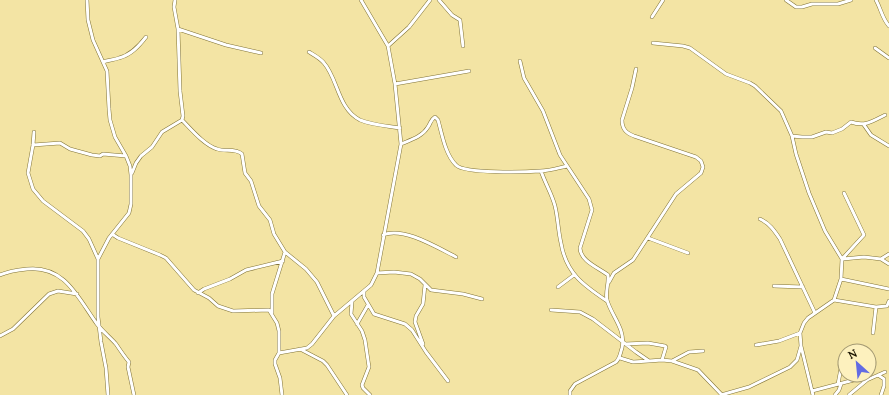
<svg xmlns="http://www.w3.org/2000/svg" width="889" height="395" font-family="Lora,serif">
	<style>
		.lines { fill: none; stroke-linecap: round; stroke-linejoin: round }
		.minor-casing { stroke: #817336; stroke-width: 4 }
		.minor { stroke: #fff; stroke-width: 3 }
	</style>
	<rect width="100%" height="100%" fill="#f3e4a4"/>
	<g class="lines">
		<g class="minor-casing">
			<path id="minor" d="M87 0 88 20 93 40 107 71 109 109 110 120 115 137 126 156 130 166 131 175V204L129 213 109 238 98 259V317L101 342 106 368 108 395
				M439 0 452 15 460 20 463 46
				M786 0 796 7H802L812 4H838L851 0
				M876 0C881 9 882 18 889 26
				M652 17 663 0
				M178 29 226 45 261 53
				M653 43 683 46 690 48 726 74 750 83 755 86 781 111 792 136 796 154 809 193 825 231 842 259 841 279 834 300 808 318 804 323 800 333 801 346 813 395
				M388 46 409 27 430 0
				M875 48 889 58
				M309 52C314 55 320 58 324 63 338 79 338 109 360 120 372 125 387 126 400 128
				M520 61 524 78 543 111 560 155 589 199 592 210 580 248C580 261 599 268 608 275 609 284 605 292 607 300 612 317 626 329 622 348 620 354 620 358 616 362L575 384 570 391V395
				M103 62C108 60 114 60 119 58 131 55 139 46 146 37
				M395 84 469 71
				M182 120C191 129 204 145 217 149 225 152 235 148 242 154L245 173 251 181 259 206 270 220 274 234 285 252 306 269 317 282 334 316
				M864 125 871 135 889 146
				M34 132 33 145 28 173 33 189 43 201 83 231 89 239 98 259
				M792 136 802 137H812L826 132 832 133 842 129 851 122C865 127 873 121 885 115
				M401 144C410 140 422 137 428 127 431 123 430 120 435 117L438 120C442 134 445 154 456 165 464 174 526 172 540 171 549 171 558 168 567 166
				M33 145 60 143 70 149 92 155 100 156 103 154 126 156
				M541 171C545 183 552 194 555 206 558 218 558 230 561 243 566 273 583 285 607 301
				M132 173 136 163 141 156 152 147 162 132 182 120 183 116 180 91 178 29 174 7 175 0
				M760 219C769 223 774 230 780 239L815 313
				M112 234 118 238 160 255 166 258 194 290 209 298 218 306 233 311 269 310 277 323 279 331V353L275 360V364L280 378 282 395
				M383 235C403 226 438 248 456 257
				M648 238 688 253
				M842 259 864 235 844 193
				M843 259 864 257 881 259 889 254
				M881 259 889 264
				M377 273 394 272 411 274 420 279 431 290 463 294 482 299
				M0 275C9 271 17 270 27 269 65 265 78 298 97 324 103 332 110 337 116 344 120 350 124 356 129 362L128 367 134 395
				M841 279 889 289
				M609 282 614 273 633 260 676 194 701 173 703 167 701 161 696 157 634 136C626 133 622 129 622 120L632 88 636 69
				M774 286 803 287
				M558 287 574 275
				M364 291V297L374 314 405 324 412 330 426 352 448 381
				M198 293 204 289 230 279 246 270 283 261
				M834 300 876 307 887 306 889 301
				M352 302 351 314 362 331 365 340 369 367 362 385 363 388 370 395
				M551 310 580 312 593 319 636 352 649 361 662 360 672 361 698 370 722 395
				M272 313V294L285 252
				M357 324 368 305
				M873 333 876 307
				M0 336 13 329 49 294 58 291 77 294
				M423 344 415 322 416 316 423 304 425 285
				M625 344 648 343 665 346 666 347 662 360
				M756 345 779 341 800 333
				M300 349 323 361 327 365 347 395
				M279 353 307 348 312 344 334 316 371 285 377 273 401 144 395 84 388 46 361 0
				M620 358 633 362 649 361
				M672 361 689 352 703 351
				M878 375 884 379V386L881 395
				M838 384 841 368
				M812 391 854 380H867
				M721 395 749 387 790 367 797 360 801 346
				M835 395 839 390 841 384
				M849 395 867 380 885 372"/>
		</g>
		<use href="#minor" class="minor"/>
	</g>
	<g transform="translate(857 363) rotate(333)"><circle r="19" fill="#fdf1be" stroke="#a39972"/>
	<path d="M0-3L7 15L0 10L-7 15Z" fill="#626be3"/>
	<text y="-6" font-size="11" font-weight="bold" text-anchor="middle" fill="#1b1500">N</text>
	</g>
</svg>
